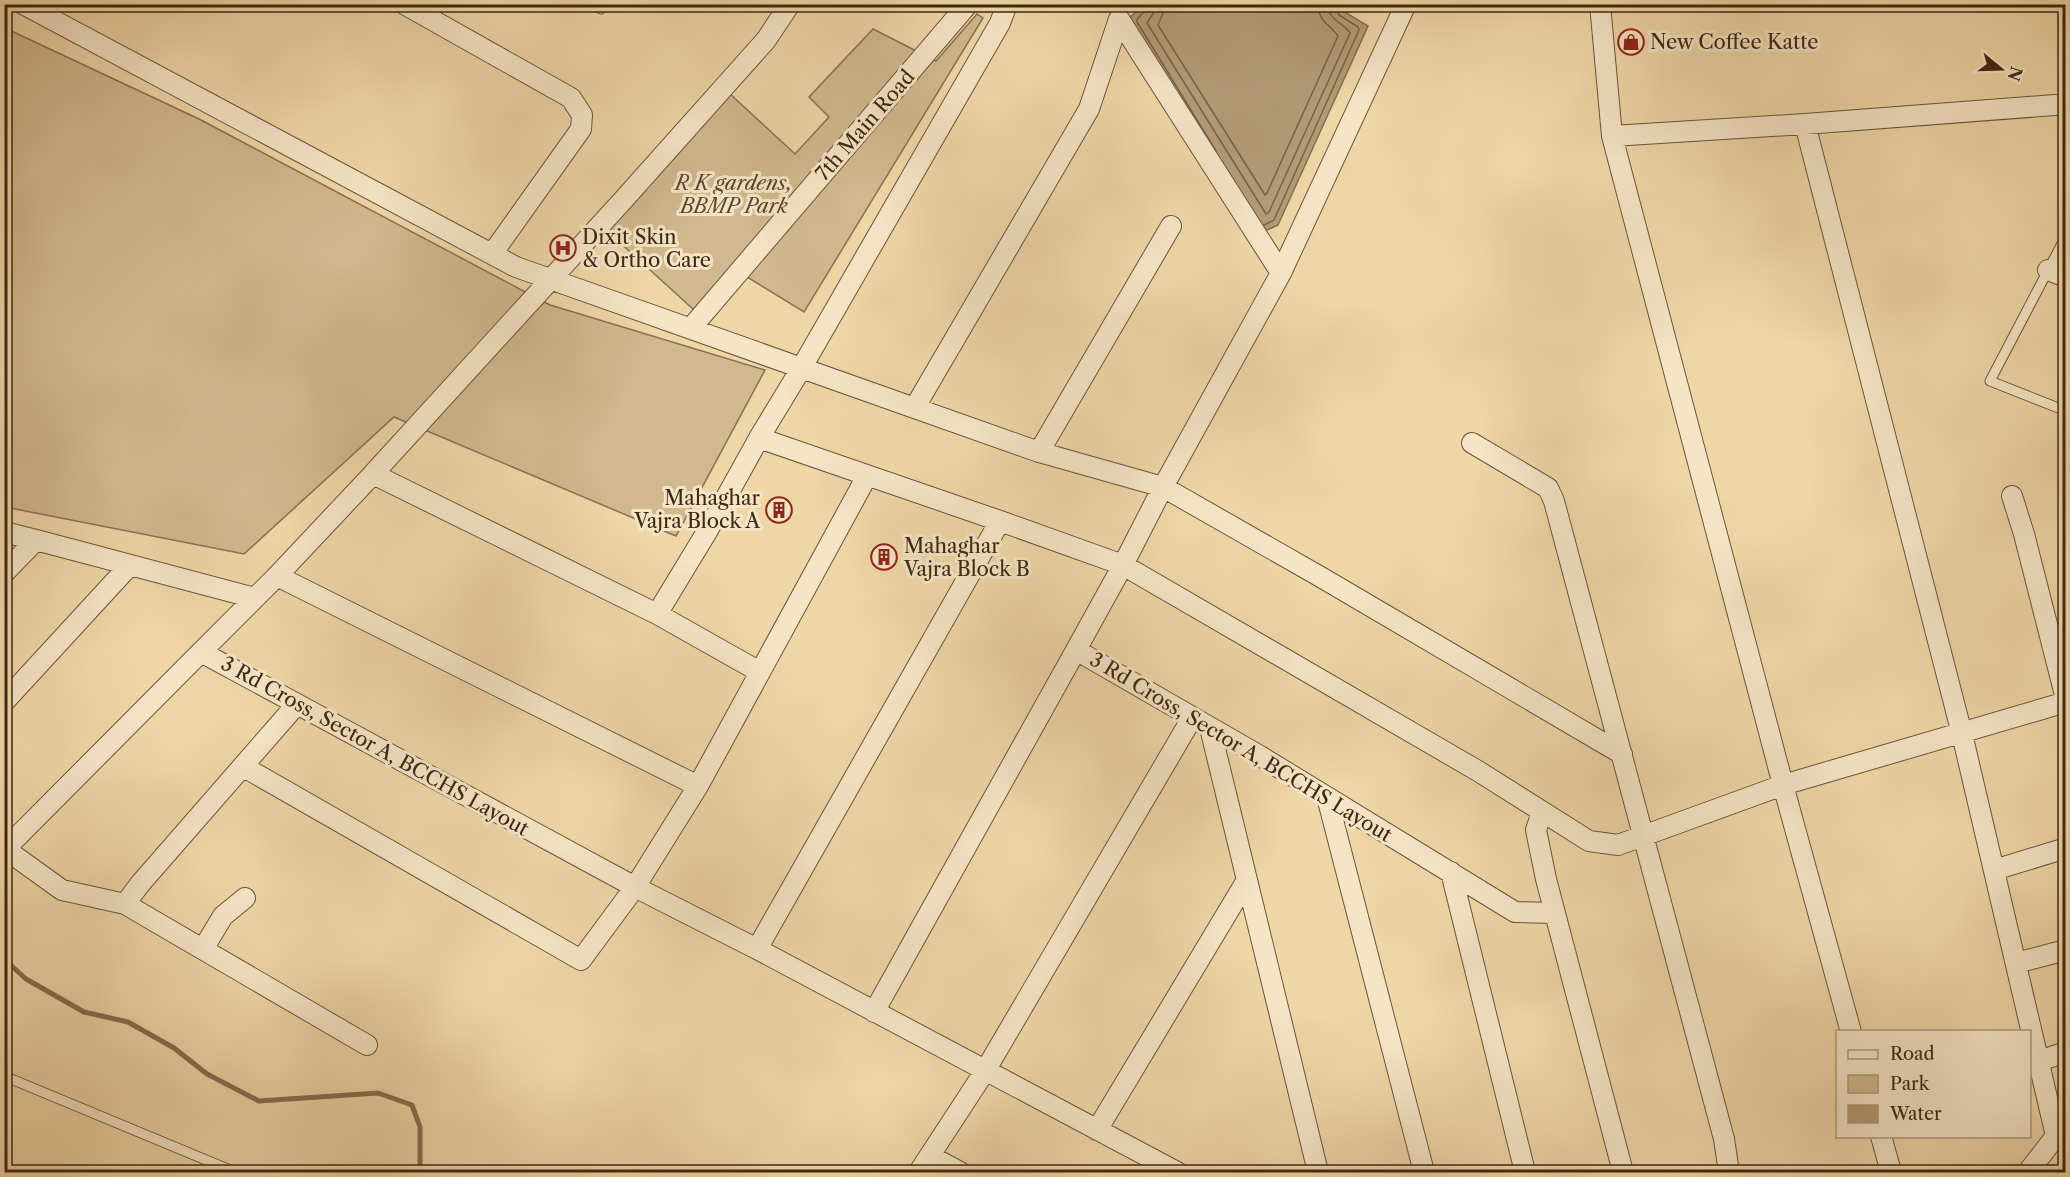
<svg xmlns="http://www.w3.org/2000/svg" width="2070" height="1177" font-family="'Libre Caslon Text',serif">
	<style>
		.green { fill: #d1b88e; stroke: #887050; stroke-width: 1.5 }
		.water { fill: #b39b75; stroke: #846d4e; stroke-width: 1.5 }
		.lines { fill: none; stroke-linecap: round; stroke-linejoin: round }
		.shore { stroke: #786244; stroke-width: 1.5 }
		.stream { stroke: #846d4e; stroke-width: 5 }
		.service-casing { stroke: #6a5438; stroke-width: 11 }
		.minor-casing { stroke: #6a5438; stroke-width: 22 }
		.service { stroke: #f5e4c6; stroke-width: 9 }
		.minor { stroke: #f5e4c6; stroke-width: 20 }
		.labels { text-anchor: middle; stroke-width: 6; stroke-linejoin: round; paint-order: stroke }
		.poi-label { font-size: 20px; fill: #3e2813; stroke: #f5e4c6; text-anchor: start }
		.street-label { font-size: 20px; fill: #3e2813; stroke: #f5e4c6 }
		.park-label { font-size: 20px; font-style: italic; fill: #5b452c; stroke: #f5e4c6 }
	</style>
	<rect width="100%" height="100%" fill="#efd6a7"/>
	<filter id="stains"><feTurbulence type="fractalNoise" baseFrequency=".00333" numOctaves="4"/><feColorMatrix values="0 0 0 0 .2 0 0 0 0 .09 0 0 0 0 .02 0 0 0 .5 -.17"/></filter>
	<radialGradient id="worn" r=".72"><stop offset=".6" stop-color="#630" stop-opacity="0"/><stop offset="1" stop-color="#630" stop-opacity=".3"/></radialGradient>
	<path class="green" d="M977 14 983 18 804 312 731 267 694 310 605 229 729 93 795 154 829 117 809 97 873 29 936 61Z
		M5 28 199 119 550 305 765 370 676 536 394 417 244 554 5 507Z"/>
	<path class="water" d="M1340 4 1343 11 1368 26 1278 225 1260 233 1128 19 1144 5Z"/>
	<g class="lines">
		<path class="shore" d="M1148 4 1146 10 1137 19V22L1216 151
			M1155 4 1154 12 1147 23 1266 214 1269 212 1350 33C1343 22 1329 21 1327 4
			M1164 4 1163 13 1158 25 1265 195 1267 193 1338 36C1330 24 1319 23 1318 4
			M1264 225 1274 220 1359 30 1358 27 1339 15 1335 4"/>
		<path class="stream" d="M4 959 26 979 84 1012 128 1022 174 1048 207 1074 259 1101 378 1093 412 1105 420 1127V1172"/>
		<g class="service-casing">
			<path id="service" d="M601 9 604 4
				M2066 236 1990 381 2066 411
				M4 1076 235 1172"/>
		</g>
		<g class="minor-casing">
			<path id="minor" d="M23 4 516 267 1039 452 1163 487 1281 273 1406 4
				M404 4 571 98 582 115 581 129 492 254
				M1600 4 1612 136 1783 785 1851 1032
				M1119 19 1281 273
				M1805 124 1962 734 2056 1136
				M1612 136 1805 124 2055 105
				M2048 270 2066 277
				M691 328 968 4
				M915 407 1089 109 1119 19
				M759 438 802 367 1000 23 1007 4
				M1472 443 1548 488 1554 501C1611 713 1666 926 1724 1139L1729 1172
				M1039 452 1171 226
				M373 474 625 198 766 40 790 4
				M2012 496 2024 534 2066 699
				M4 532 36 540
				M4 573 36 540 255 598
				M277 576 698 786 867 476
				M657 614 760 672
				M4 702 130 565
				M1210 728 1318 1172
				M1622 754 1319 576 1163 487 1123 565 1478 771 1589 841 1618 845 1783 785 2066 702
				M244 767 581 960 635 887 757 949 1000 521
				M698 786 635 887 201 652 277 576 373 474 657 614 708 530 759 438 1000 521 1123 565 1076 650 1260 756 1515 912 1555 913
				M1327 797 1424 1172
				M1542 812 1536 830 1546 879 1623 1172
				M5 849 62 890 125 904 140 884 297 704
				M4 850 201 652
				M1994 870 2066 848
				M1451 872 1525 1172
				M125 904 367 1045
				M203 949 223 916 245 898
				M757 949 1177 1172
				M2016 963 2066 950
				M874 1012 1076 650
				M2039 1061 2066 1052
				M1097 1130 1247 880
				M1881 1136 1891 1172
				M930 1156 960 1172
				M919 1172 985 1071 1192 718
				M2028 1172 2056 1136H2066"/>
		</g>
		<use href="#service" class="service"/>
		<use href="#minor" class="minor"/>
	</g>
	<defs>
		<g id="shop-ring" transform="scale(1.35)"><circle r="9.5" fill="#f5e4c6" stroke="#8f2418" stroke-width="1.5"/><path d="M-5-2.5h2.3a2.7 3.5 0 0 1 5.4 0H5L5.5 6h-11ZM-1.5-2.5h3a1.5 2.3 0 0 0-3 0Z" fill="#8f2418"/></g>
		<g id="hospital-ring" transform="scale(1.35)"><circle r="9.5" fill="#f5e4c6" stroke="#8f2418" stroke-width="1.5"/><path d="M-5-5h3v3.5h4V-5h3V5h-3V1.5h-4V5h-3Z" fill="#8f2418"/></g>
		<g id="building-ring" transform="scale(1.35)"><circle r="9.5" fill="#f5e4c6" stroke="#8f2418" stroke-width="1.5"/><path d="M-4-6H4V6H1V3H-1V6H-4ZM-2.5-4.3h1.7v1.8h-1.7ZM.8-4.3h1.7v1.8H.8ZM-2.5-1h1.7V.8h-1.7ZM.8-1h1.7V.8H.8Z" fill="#8f2418"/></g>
	</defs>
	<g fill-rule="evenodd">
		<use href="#shop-ring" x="1631" y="42"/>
		<use href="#hospital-ring" x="563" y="248"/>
		<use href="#building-ring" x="779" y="510"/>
		<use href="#building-ring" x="884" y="557"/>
	</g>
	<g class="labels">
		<g class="poi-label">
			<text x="1650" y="49">New Coffee Katte</text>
			<text x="582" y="244">Dixit Skin<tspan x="582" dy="23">&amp; Ortho Care</tspan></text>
			<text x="760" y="505" text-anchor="end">Mahaghar<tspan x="760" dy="23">Vajra Block A</tspan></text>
			<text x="904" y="553">Mahaghar<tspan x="904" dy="23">Vajra Block B</tspan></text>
		</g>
		<g class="street-label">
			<text transform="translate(865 125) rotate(-49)" y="7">7th Main Road</text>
			<text transform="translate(375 746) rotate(29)" y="7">3 Rd Cross, Sector A, BCCHS Layout</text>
			<text transform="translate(1241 747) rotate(31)" y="7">3 Rd Cross, Sector A, BCCHS Layout</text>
		</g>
		<g class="park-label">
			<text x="734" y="190">R K gardens,<tspan x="734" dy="23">BBMP Park</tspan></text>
		</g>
	</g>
	<rect width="2070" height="1177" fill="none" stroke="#efd6a7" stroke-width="24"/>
	<rect x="6" y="6" width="2058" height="1165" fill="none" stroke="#3e2813" stroke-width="3"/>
	<rect x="12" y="12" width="2046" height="1153" fill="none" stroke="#3e2813" stroke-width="1.5"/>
	<rect x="1836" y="1030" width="195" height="108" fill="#f5e4c6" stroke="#ac997e" stroke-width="1.5"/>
	<rect x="1848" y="1050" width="30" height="9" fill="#f5e4c6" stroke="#ac997e" stroke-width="1.5"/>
	<text x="1890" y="1060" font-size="18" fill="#3e2813">Road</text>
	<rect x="1848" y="1075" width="30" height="18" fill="#d1b88e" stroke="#ac997e" stroke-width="1.5"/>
	<text x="1890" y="1090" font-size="18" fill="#3e2813">Park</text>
	<rect x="1848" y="1105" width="30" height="18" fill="#b39b75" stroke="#ac997e" stroke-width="1.5"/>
	<text x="1890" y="1120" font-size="18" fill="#3e2813">Water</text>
	<g transform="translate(2001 69) rotate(109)" stroke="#f5e4c6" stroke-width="4.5" paint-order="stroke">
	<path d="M0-4.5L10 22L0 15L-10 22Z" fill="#3e2813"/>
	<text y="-9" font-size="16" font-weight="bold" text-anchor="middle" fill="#3e2813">N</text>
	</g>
	<rect width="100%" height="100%" filter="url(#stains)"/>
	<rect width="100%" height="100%" fill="url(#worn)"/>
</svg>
